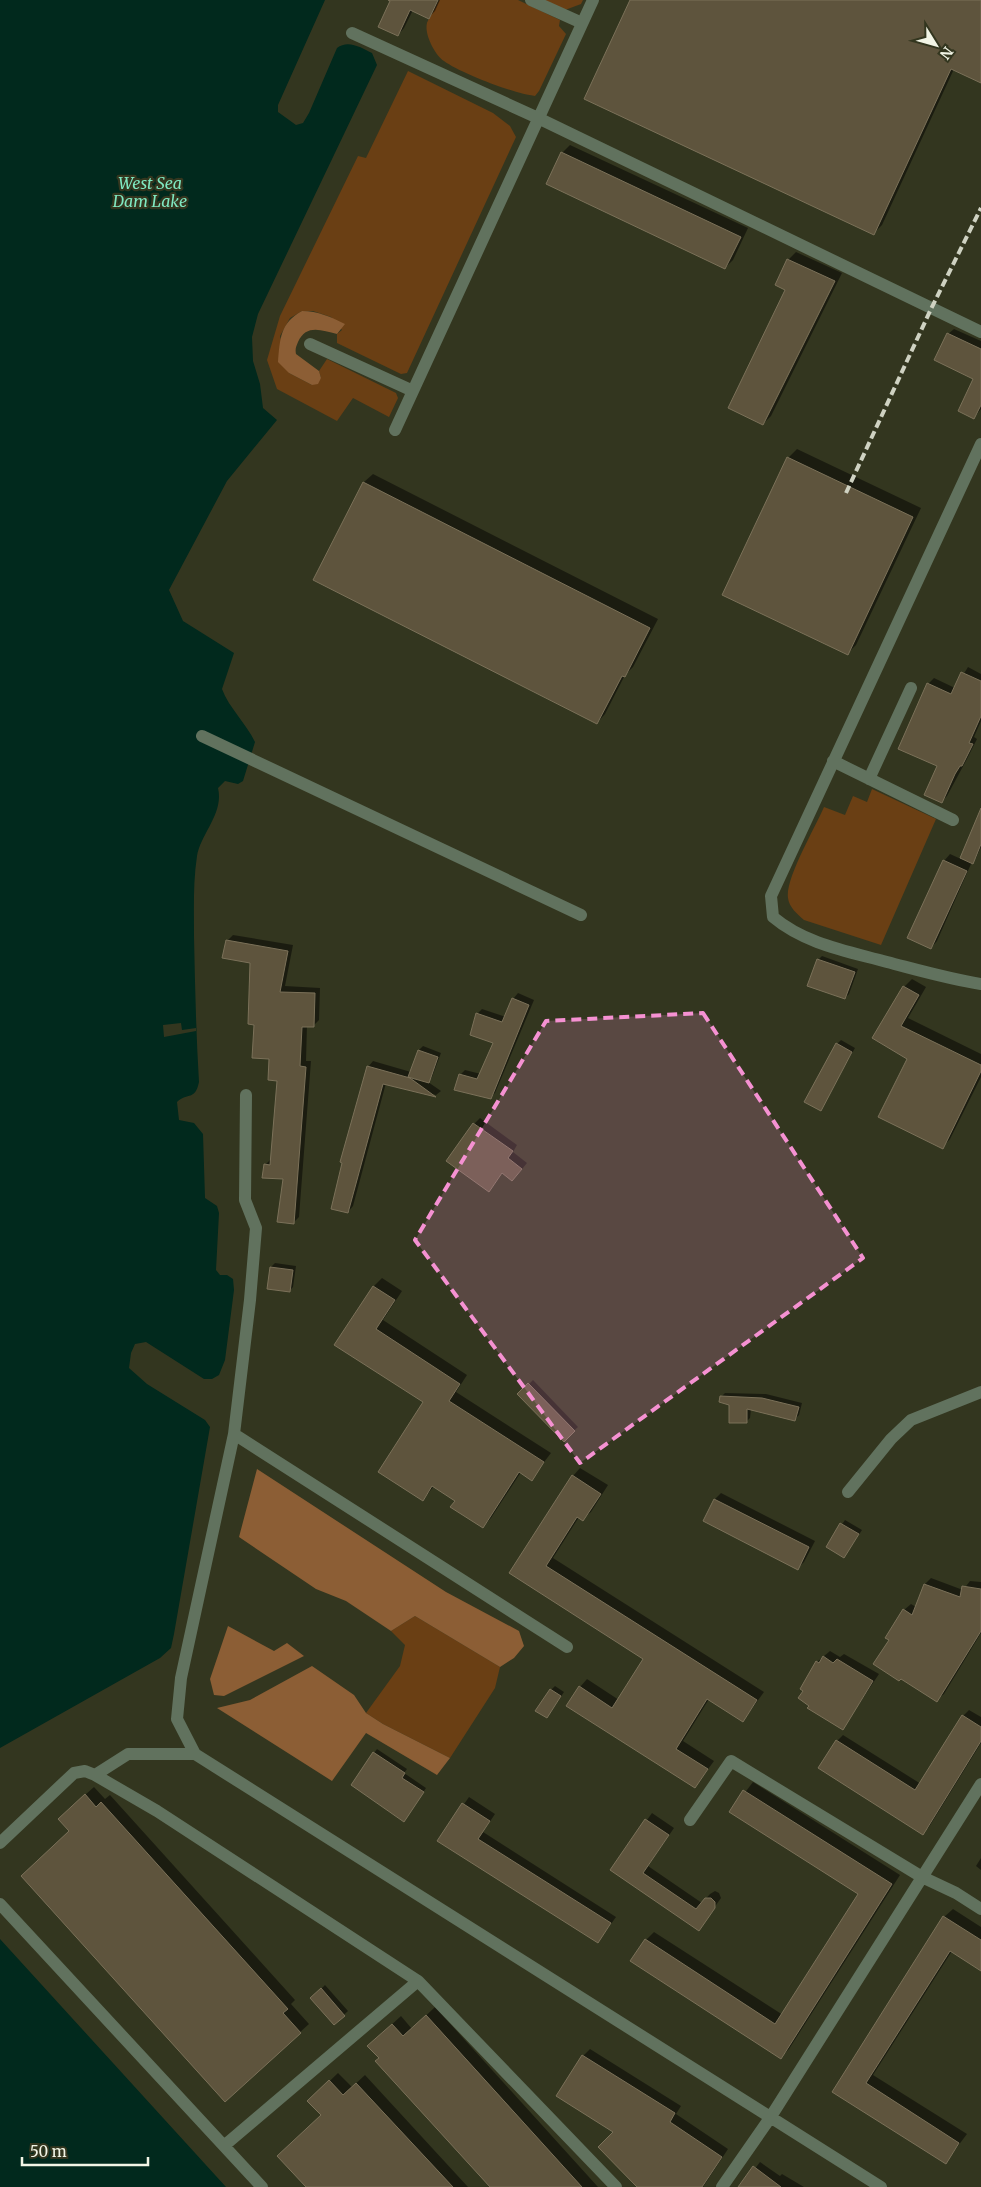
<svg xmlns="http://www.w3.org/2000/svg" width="981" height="2187" font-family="Merriweather,serif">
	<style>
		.green { fill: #6a3f14 }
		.forest { fill: #8c5e35 }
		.water { fill: #01291d }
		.pier { fill: #33361f }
		.shadow { fill: #0007 }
		.building { fill: #5e543d; stroke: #7b7159 }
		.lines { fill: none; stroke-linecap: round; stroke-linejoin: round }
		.minor { stroke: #61725e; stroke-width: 12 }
		.rail { stroke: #cfd2c2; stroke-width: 4; stroke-dasharray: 8 4; stroke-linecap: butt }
		.marked { fill: #f591d2; fill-opacity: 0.2; stroke: #f591d2; stroke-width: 4; stroke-dasharray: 10 6; stroke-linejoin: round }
		.labels { text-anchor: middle; stroke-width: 4.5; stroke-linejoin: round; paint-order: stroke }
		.water-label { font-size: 16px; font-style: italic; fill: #7fe8c1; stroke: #33361f }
	</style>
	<rect width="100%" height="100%" fill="#33361f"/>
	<path class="green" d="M439 0H518L560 20 559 26 566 34 539 91 535 96C515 94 460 73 444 61 435 55 424 34 427 23 428 20 437 6 439 0Z
		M543 0H583L581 4 565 10Z
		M408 71 493 113 510 126 516 137 407 373 401 374 337 343V334L342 330 331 317 313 311H302L290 318 280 336 289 373 312 385 321 378 319 371 327 359 396 393 398 398 389 417 353 398 337 421 277 389 267 360 280 316 358 156 366 158Z
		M872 789 936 819 881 945 804 920C797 914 789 907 788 898 785 879 815 828 824 807L845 815 853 796 867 802Z
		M415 1616 500 1667 495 1688 450 1758 383 1724 366 1713 400 1666 405 1645 391 1631Z"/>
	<path class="forest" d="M302 311C318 311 331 317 345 324L337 334C321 330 306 324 298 342 296 347 295 349 296 354L319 371 321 378 318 384 312 385 289 373 278 362C280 339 280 323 302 311Z
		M257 1469 446 1592 519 1631 524 1646 514 1658 500 1667 415 1616 391 1631 346 1601 316 1589 239 1537Z
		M228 1626 274 1651 287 1643 304 1656 224 1696 214 1695 210 1679Z
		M312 1666 354 1695 366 1713 383 1724 450 1758 437 1775 366 1733 332 1781 217 1708 250 1700Z"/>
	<path class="water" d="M0 0H325L278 105V112L296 125 303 123 309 113 337 48C348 39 362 48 372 53L377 65 258 314 252 337 253 361 260 384 263 408 277 420 227 481 169 590 183 621 234 653 222 689C229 708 246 723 255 742L243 781 238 784 225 781 218 788C224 813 201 833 197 856 193 882 194 910 194 936 195 985 196 1033 199 1082 195 1101 188 1092 177 1102L179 1120 194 1123 203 1134 205 1198 217 1206 219 1213 216 1270 220 1275H227L233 1279 234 1290 225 1360 219 1375 212 1379H204L146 1342 135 1344 131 1353 129 1368 147 1384 205 1420 210 1427 174 1634 171 1648 160 1658 0 1748Z
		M0 1939 226 2187H0Z"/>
	<path class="pier" d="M181 1023 182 1030 196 1028V1031L164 1037 163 1025Z"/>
	<path class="shadow" d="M392 0H440L435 11 429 17 413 10 404 28 398 35Z
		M631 0H981V81L954 69 882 225 874 233Z
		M570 145 748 228 733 260 725 268 562 153Z
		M796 252 842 273 771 416 763 424 787 289 777 285 788 260Z
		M954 329 981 341V409L974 418 975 378 948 334Z
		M797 449 921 508 856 645 848 653 788 458Z
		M373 474 658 619 633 667 625 675 605 714 597 723 315 580 364 482Z
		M968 667 981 674V721L974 737 977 739 967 759 947 796 942 801 928 684 934 678 955 688Z
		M981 811V847L976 858 971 864 937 941 931 948 944 861 950 854 961 859Z
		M233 935 293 945 285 986 320 988 319 1020 313 1026 307 1025 306 1061H311L299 1217 293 1223 284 1178 265 1165 271 1159 278 1080 255 1023 252 962 227 941Z
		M822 956 858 969 849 994 845 998 818 960Z
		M912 979 926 987 908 1018 981 1054V1077L950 1139 943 1147 909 1058 874 1038 904 987Z
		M518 993 534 1000 495 1093 490 1098 460 1075 465 1070 481 1074 495 1042 477 1014 482 1009 506 1017 513 999Z
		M841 1040 855 1048 820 1109 837 1044Z
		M423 1046 441 1053 432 1077 428 1082 441 1091 436 1095 386 1083 353 1206 348 1212 344 1162 368 1067 373 1061 411 1072 419 1050Z
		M480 1118 517 1145 513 1152 527 1163 518 1174 503 1172 494 1185 474 1124Z
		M275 1263 296 1266 293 1287 289 1291 271 1267Z
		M382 1278 402 1291 383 1320 467 1375 456 1392 551 1453 531 1479 521 1472 491 1518 483 1527 456 1500 434 1486 423 1500 425 1402 336 1345 374 1286Z
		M533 1380 578 1427 564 1440 519 1394Z
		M725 1393 766 1394 802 1403 799 1415 795 1419 751 1409 750 1418 746 1422 721 1397Z
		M580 1468 608 1485 591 1512 583 1519 579 1517 553 1558 764 1692 743 1721 709 1699 683 1741 714 1761 695 1787 580 1687 587 1679 619 1700 645 1658 511 1573 573 1476Z
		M721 1493 815 1541 804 1562 798 1568 704 1520 715 1499Z
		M845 1520 862 1530 844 1557 827 1546Z
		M931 1578 963 1590 970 1581 981 1582V1633L944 1694 937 1700 890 1640 904 1610 911 1604 916 1607 925 1584Z
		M830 1651 840 1657 844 1654 879 1674 843 1728 817 1662Z
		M555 1686 564 1692 547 1717 551 1690Z
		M969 1710 981 1717V1743L929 1827 922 1833 837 1741 843 1735 921 1784 963 1716Z
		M377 1749 407 1769 404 1773 426 1788 403 1821 388 1811 374 1753Z
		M753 1782 900 1875 789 2049 781 2057 646 1940 654 1932 783 2015 860 1893 731 1811Z
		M94 1787 105 1799 110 1795 295 2000 291 2004 309 2024 225 2100 68 1810Z
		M469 1797 495 1814 483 1832 616 1917 598 1942 439 1840Z
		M652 1813 674 1828 648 1866 702 1903 710 1894 715 1891 719 1893 721 1898 699 1929 612 1869Z
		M981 1858V1870L976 1866Z
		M953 1909 981 1927V1969L952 1951 873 2075 967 2134 945 2163 833 2091 944 1917Z
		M325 1985 348 2011 335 2023 312 1998Z
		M435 2007 598 2187H492L380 2058 377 2038 401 2016 412 2029Z
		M590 2049 681 2106 676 2114 728 2149 703 2187H639L583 2056Z
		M338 2073 352 2087 365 2075 468 2187H308L322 2115 309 2101Z
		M760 2162 780 2176 782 2174 804 2187H741Z"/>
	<path class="building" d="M388 0H438L429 19 410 10 398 36 378 27 390 1Z
		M630 0H981V83L951 69 874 235 584 99Z
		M561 152 741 237 725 269 546 184Z
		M787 259 835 281 763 425 728 408 785 290 775 285Z
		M947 333 981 349V405L974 419 958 411 973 379 934 360Z
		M787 457 913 517 848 655 722 595Z
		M363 482 650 628 625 677 622 676 597 724 313 580Z
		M961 672 981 681V716L969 743 973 744 962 766H960L955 774 942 803 924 795 937 766 898 749 927 683 951 694Z
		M981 808V844L973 864 960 858Z
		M943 860 967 871 931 949 907 938Z
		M226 940 288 951 280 992 315 993 314 1027H302L300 1066 306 1067 294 1224 277 1222 283 1179 262 1178 264 1164 270 1165 277 1081 268 1080 269 1059 252 1058 254 1025 248 1024 250 963 222 958Z
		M817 959 855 972 845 999 807 986Z
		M903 986 919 995 901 1026 981 1065V1071L943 1149 878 1117 907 1059 872 1038Z
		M512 998 529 1005 491 1099 454 1090 459 1074 477 1079 493 1043 470 1035 476 1013 502 1022Z
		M836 1043 852 1052 821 1111 804 1102Z
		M418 1050 438 1057 429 1083 408 1077Z
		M367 1066 410 1078 436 1097 383 1084 348 1213 331 1209 342 1163 340 1162Z
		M473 1123 513 1151 508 1158 522 1169 512 1181 502 1173 489 1192 446 1161Z
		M270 1267 293 1270 290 1292 267 1289Z
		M373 1286 395 1300 376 1329 460 1384 449 1401 544 1462 532 1481 519 1472 483 1528 450 1507 455 1501 432 1486 423 1501 378 1472 423 1402 334 1345Z
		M528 1383 575 1431 564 1442 517 1394Z
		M720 1396 762 1398 799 1407 795 1421 747 1409V1423H729V1405L719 1402Z
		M572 1475 601 1494 583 1521 577 1517 546 1566 757 1700 743 1722 707 1699 676 1749 708 1769 695 1788 566 1706 579 1686 612 1708 643 1659 509 1573Z
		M714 1499 809 1547 798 1570 703 1521Z
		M840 1523 859 1534 844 1558 826 1547Z
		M924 1584 960 1597 962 1586 981 1589V1631L937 1702 901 1679 899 1681 873 1664 889 1640 885 1638 903 1609 912 1615Z
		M823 1656 833 1663 837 1659 873 1681 843 1730 807 1708 809 1706 798 1698 803 1691 800 1689 816 1661 819 1663Z
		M550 1689 561 1696 547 1718 535 1711Z
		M962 1715 981 1727V1741L923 1835 818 1768 836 1740 915 1790Z
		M373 1752 405 1773 402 1778 424 1792 404 1822 351 1785Z
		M743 1790 892 1884 781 2059 630 1961 645 1939 775 2024 858 1894 729 1812Z
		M85 1794 96 1807 101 1802 288 2009 283 2013 301 2033 225 2102 21 1876 69 1831 58 1819Z
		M462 1803 490 1821 478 1839 611 1923 598 1943 437 1841Z
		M645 1819 669 1835 643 1873 696 1909 705 1898H711L715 1902V1908L699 1931 610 1870Z
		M943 1916 981 1940V1971L950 1951 866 2083 959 2143 946 2164 832 2092Z
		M321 1988 345 2016 334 2025 310 1998Z
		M426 2015 582 2187H490L375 2061 379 2058 367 2046 392 2024 403 2036Z
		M582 2055 675 2113 670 2122 722 2157 702 2187H637L598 2147 613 2132 556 2096Z
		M329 2080 343 2095 356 2083 453 2187H306L277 2156 321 2115 307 2101Z
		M753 2166 781 2187H738Z"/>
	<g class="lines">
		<path class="minor" d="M531 0 582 23
			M352 33 538 118 981 332
			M310 344 413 391
			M395 430 593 0
			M981 444 771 896 773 917C805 944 847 951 887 962 918 970 949 979 981 984
			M202 736 581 915
			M833 761 953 820
			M869 779 911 688
			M246 1095 245 1200 256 1228 250 1300 234 1434 181 1678 177 1719 195 1754 881 2187
			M234 1434 567 1647
			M848 1492 891 1439 911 1420 981 1392
			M95 1775 128 1754H195
			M690 1820 731 1761 922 1877 956 1893 981 1909
			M0 1843 74 1773 85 1771 95 1775 157 1811 418 1981 616 2187
			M0 1904 262 2187
			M225 2145 418 1981
			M722 2187 770 2118 981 1784"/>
		<path class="rail" d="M846 493 931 309 981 208"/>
	</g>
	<path class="marked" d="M703 1013 863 1258 580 1463 415 1240 546 1021Z"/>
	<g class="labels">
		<g class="water-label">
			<text x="150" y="189">West Sea<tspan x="150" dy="18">Dam Lake</tspan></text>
		</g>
	</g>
	<g transform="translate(936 45) rotate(127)" stroke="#33361f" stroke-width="4" paint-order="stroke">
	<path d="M0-4L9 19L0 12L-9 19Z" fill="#f2f5e6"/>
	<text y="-8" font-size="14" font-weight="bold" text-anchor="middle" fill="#f2f5e6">N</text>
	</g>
	<path d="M22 2157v8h126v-8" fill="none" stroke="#f2f5e6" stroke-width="2.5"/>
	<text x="30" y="2157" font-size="15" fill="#f2f5e6" stroke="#33361f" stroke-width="4" paint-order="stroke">50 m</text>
</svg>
